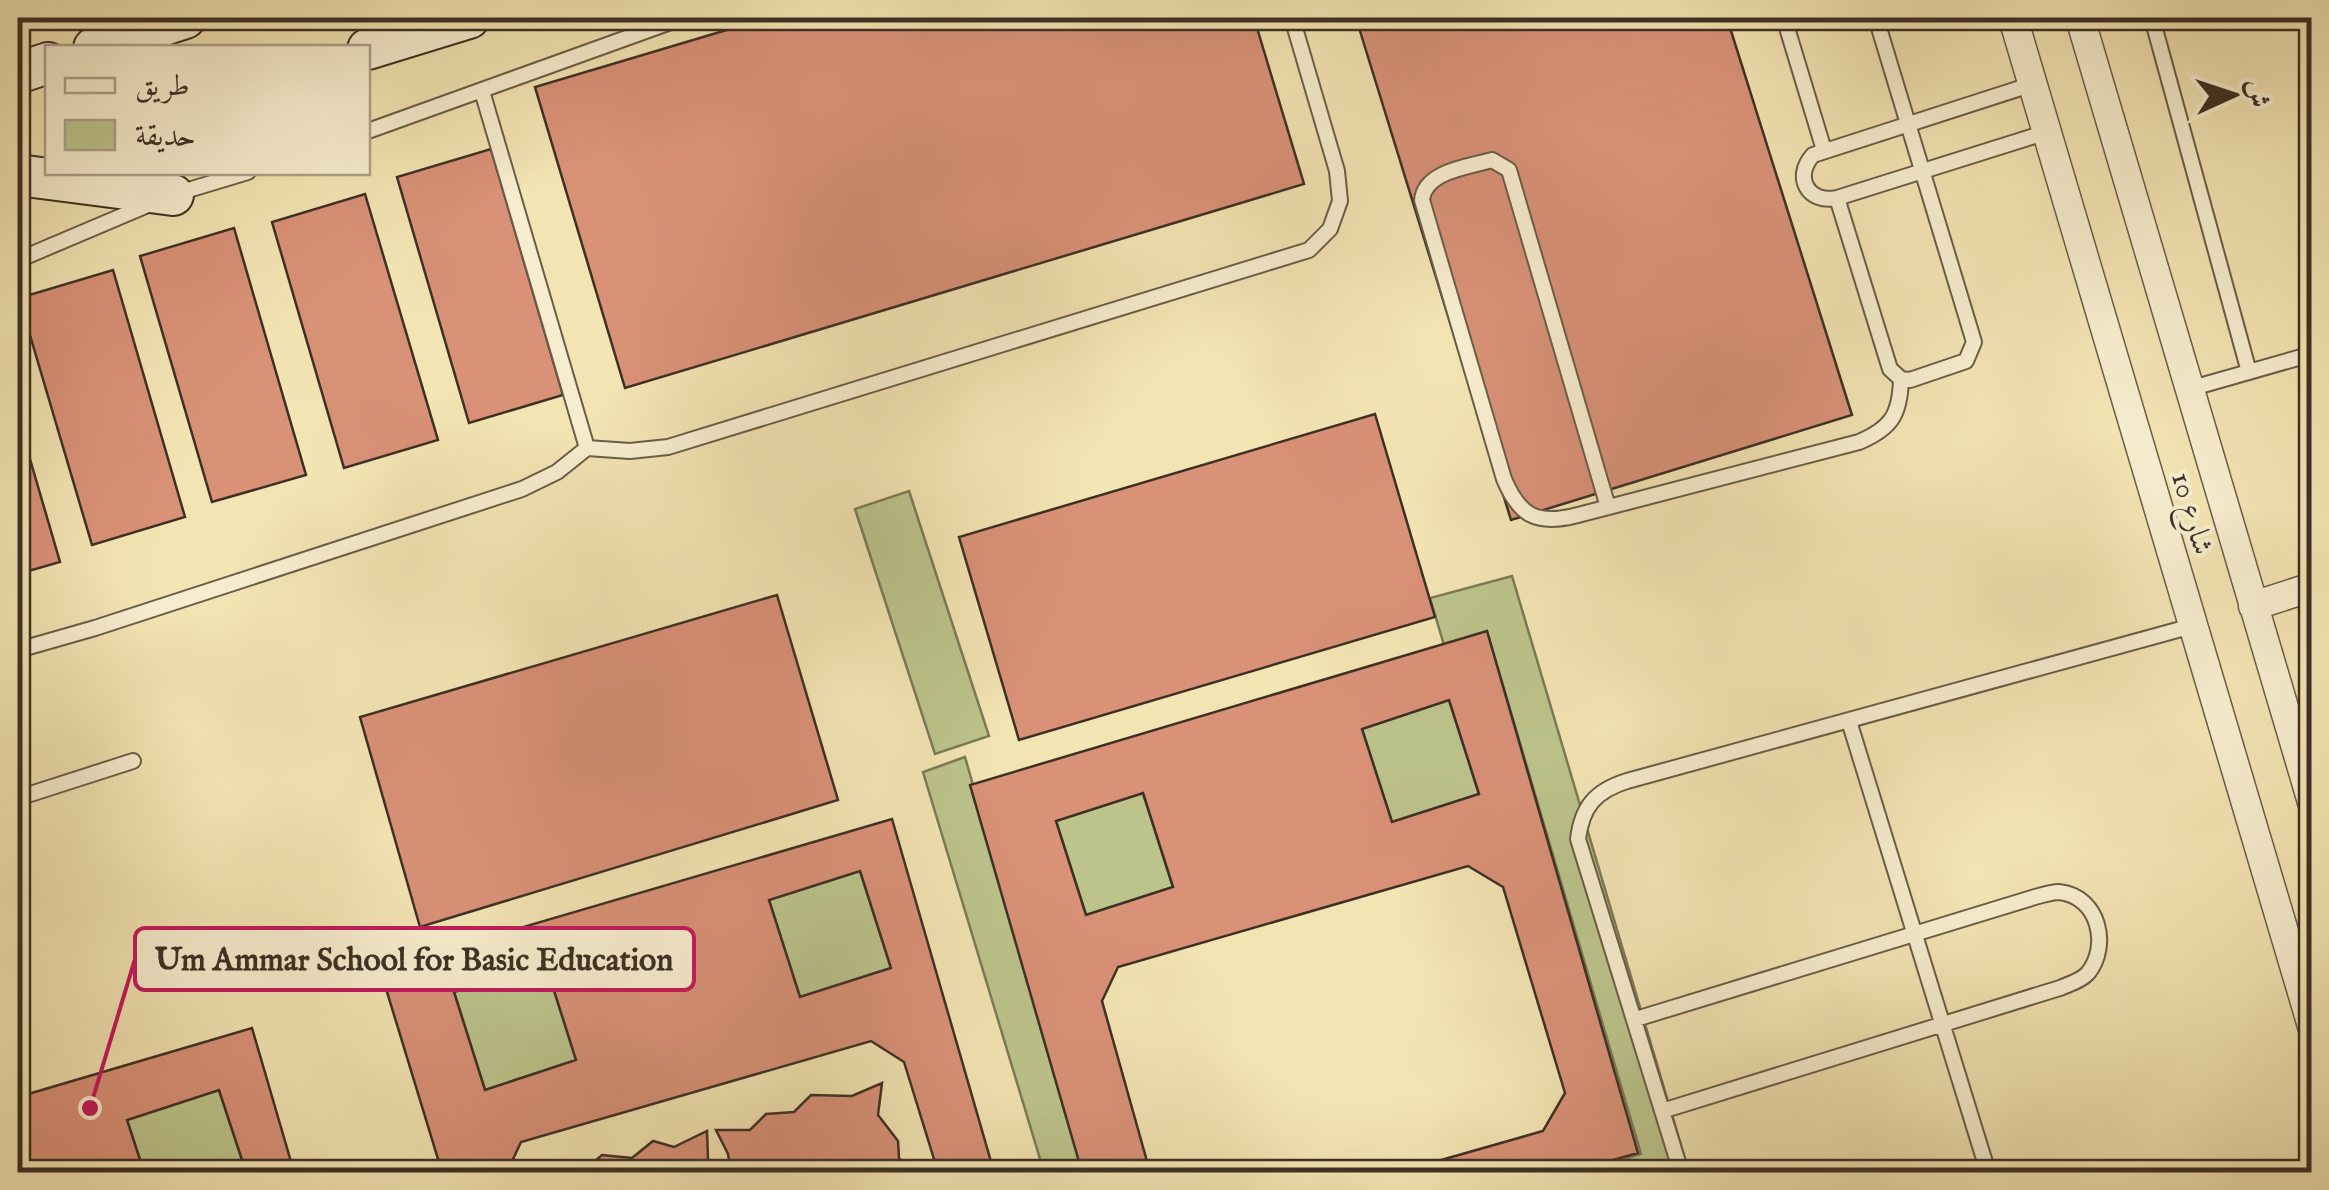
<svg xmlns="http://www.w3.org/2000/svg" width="2329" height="1190" font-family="'IM FELL English',Amiri,serif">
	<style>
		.green { fill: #bcc48c; stroke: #7c7a58; stroke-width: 2.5 }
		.building { fill: #d99178; stroke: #3c3024; stroke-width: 2.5; fill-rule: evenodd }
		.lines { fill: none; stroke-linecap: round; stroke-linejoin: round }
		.service-casing { stroke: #6a5d48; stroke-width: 18 }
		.minor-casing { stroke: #6a5d48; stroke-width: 31 }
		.secondary-casing { stroke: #3c3024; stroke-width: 44 }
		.service { stroke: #f7edce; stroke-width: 14 }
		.minor { stroke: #f7edce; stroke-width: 28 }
		.secondary { stroke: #f7edce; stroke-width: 40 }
		.labels { text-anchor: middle; stroke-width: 8; stroke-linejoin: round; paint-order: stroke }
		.street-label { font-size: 30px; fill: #3c3024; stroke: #f7edce }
		.leader { fill: none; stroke: #c2185b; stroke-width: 4 }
		.callout-dot { fill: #c2185b; stroke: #f7edce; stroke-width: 4 }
		.callout { fill: #f7edce; stroke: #c2185b; stroke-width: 4 }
		.callout-label { font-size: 32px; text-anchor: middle; font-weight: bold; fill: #3c3024 }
	</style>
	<rect width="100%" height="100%" fill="#f3e4b3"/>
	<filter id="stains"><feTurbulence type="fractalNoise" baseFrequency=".002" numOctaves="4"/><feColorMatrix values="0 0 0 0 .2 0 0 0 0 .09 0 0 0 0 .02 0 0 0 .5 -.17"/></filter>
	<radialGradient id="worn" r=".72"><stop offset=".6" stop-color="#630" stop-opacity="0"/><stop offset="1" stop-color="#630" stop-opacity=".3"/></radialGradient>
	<path class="green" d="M909 491 989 736 935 754 855 509Z
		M1512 576 1689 1172H1601L1599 1167 1641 1154 1487 631 1444 645 1430 598Z
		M1449 700 1479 794 1392 822 1362 729Z
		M965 757 1084 1172H1044L923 772Z
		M1143 793 1173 887 1086 915 1056 821Z
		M860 871 891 968 800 997 769 900Z
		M545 962 576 1060 485 1090 454 992Z
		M219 1090 246 1172H144L127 1120Z"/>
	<path class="building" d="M767 18H1254L1304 184 625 388 535 87Z
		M1356 18H1727L1852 415 1511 520Z
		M491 149 563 395 469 423 397 177Z
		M365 194 438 440 344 468 272 222Z
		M234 228 306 475 212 502 140 256Z
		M113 270 185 517 92 545 19 298Z
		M1375 414 1435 617 1019 740 959 537Z
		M18 418 60 562 18 574Z
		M777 595 838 800 420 927 360 717Z
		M1487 631 1638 1153 1571 1172H1399L1543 1131 1565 1093 1503 887 1468 866 1118 967 1102 1001 1150 1172H1082L970 785ZM1449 700 1479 794 1392 822 1362 729ZM1143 793 1173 887 1086 915 1056 821Z
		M892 819 994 1172H938L904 1062 871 1041 521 1142 507 1172H442L380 969ZM860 871 891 968 800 997 769 900ZM545 962 576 1060 485 1090 454 992Z
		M252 1028 294 1172H246L219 1090 127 1120 144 1172H18V1097Z
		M882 1083 878 1115 898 1141 899 1158 910 1172H731L728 1154 716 1130H750L766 1114 794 1112 811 1095 852 1096Z
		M707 1131 708 1160 716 1172H582L602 1155 632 1158 653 1141 674 1147Z"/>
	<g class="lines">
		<g class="service-casing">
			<path id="service" d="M1784 18 1824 150
				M2152 18 2249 372
				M2033 84 1813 155C1793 177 1808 204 1837 198L2047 132
				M482 91 587 448
				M368 131 682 18
				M175 194 248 172
				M1837 198 1890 369 1901 379 1910 380 1966 361 1974 342 1876 18
				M18 260 150 204
				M2189 389 2312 354
				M1608 507 1509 170 1492 160C1468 167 1425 171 1422 200L1504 479C1519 515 1536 525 1574 516L1859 442C1892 428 1900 414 1901 379
				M18 650 95 628 522 489 557 472 587 448 630 451 668 447 1309 250 1330 229 1340 201 1337 171 1292 18
				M1849 721 1988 1172
				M18 798 133 761
				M1636 1019 2035 897C2042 895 2053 892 2059 892 2099 896 2110 946 2088 973 2081 981 2069 984 2060 988L1662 1111
				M1681 1172 1578 839C1582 807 1595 791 1627 781L2192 626"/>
		</g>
		<g class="minor-casing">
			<path id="minor" d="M2013 18 2312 1026
				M2080 18 2312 802
				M2253 606 2312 587"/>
		</g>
		<g class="secondary-casing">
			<path id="secondary" d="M94 48 185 18
				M368 49 469 18
				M18 73 48 63
				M18 175 173 195"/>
		</g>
		<use href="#service" class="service"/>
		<use href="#minor" class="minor"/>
		<use href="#secondary" class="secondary"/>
	</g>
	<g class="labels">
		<g class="street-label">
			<text transform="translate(2193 513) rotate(74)" y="10">شارع 10</text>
		</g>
	</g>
	<path class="leader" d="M90 1108L135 959"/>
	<circle class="callout-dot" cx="90" cy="1108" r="10"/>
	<rect class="callout" x="135" y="928" width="559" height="62" rx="10"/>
	<g class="callout-label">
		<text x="414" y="970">Um Ammar School for Basic Education</text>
	</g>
	<rect width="2329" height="1190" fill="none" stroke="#f3e4b3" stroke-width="60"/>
	<rect x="20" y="20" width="2289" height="1150" fill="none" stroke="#3c3024" stroke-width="5"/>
	<rect x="30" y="30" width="2269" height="1130" fill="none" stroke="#3c3024" stroke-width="2.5"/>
	<rect x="45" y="45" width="325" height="130" fill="#f7edce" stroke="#aca18a" stroke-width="2.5"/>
	<rect x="65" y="78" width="50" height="15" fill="#f7edce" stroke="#aca18a" stroke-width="2.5"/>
	<text x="135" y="95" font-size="30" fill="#3c3024">طريق</text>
	<rect x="65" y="120" width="50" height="30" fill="#bcc48c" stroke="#aca18a" stroke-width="2.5"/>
	<text x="135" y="145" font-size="30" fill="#3c3024">حديقة</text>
	<g transform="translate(2234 95) rotate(87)" stroke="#f7edce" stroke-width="8" paint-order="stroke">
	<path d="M0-8L18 38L0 25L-18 38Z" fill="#3c3024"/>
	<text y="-15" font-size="28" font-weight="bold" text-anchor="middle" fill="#3c3024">ش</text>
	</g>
	<rect width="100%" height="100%" filter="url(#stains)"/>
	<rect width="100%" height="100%" fill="url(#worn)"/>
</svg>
